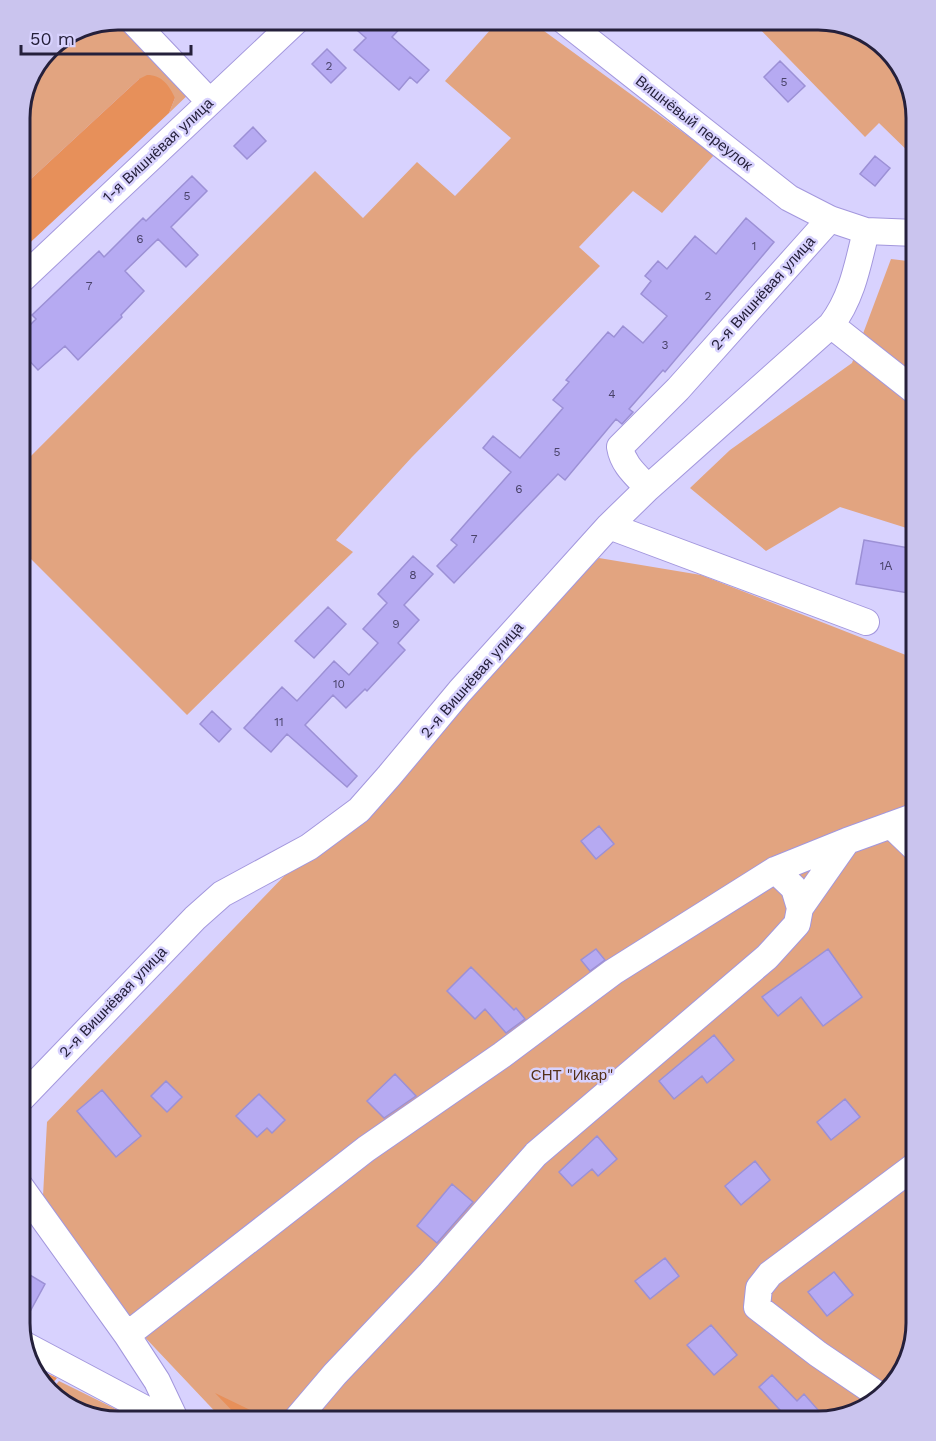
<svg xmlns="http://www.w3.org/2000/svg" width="936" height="1441" font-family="'Work Sans',sans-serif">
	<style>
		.green { fill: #e2a480 }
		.forest { fill: #e7905a }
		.building { fill: #b6aaf2; stroke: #9c90d5; stroke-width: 1.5 }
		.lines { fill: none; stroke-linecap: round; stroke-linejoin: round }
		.minor-casing { stroke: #a397dd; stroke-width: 28 }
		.path { stroke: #948eb4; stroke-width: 4; stroke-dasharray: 6 3; stroke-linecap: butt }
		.minor { stroke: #fff; stroke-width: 26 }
		.labels { text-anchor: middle; stroke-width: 5; stroke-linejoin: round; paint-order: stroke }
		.number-label { font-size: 12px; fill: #494269 }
		.street-label { font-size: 15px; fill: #25203b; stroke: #d8d2fe }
		.park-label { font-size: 15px; fill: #533019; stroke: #d8d2fe }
		.rim { fill: none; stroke: #25203b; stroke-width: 3 }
	</style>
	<rect width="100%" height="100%" fill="#d8d2fe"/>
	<path class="green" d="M118 20H120L191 92 169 113 175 98 139 79 20 189V112L48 48Z
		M499 20H529L714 155 662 213 633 191 579 247 600 266 412 457 336 540 353 552 187 715 20 548V467L315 171 363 218 417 162 455 196 511 138 445 81Z
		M751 20H824L873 36 904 69 916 118V159L879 123 865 137Z
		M891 259 916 262V531L840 507 766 551 690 488 730 450 852 363Z
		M599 558 701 575 916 659V1324L903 1373 867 1409 819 1421H224L138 1330 43 1196 47 1122 317 842Z
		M59 1381 61 1382 140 1421H112L63 1405 50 1391Z"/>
	<path class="forest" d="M147 75C162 75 169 85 175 98L169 113 20 252V189L139 79Z
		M31 1366 57 1378 48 1389 32 1372Z
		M215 1393 273 1421H242Z"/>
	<path class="building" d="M368 20H408L392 37 429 70 417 83 410 77 399 90 354 50 366 38 358 31Z
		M327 49 346 68 331 83 312 64Z
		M780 61 805 86 788 102 764 77Z
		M253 127 266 141 247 159 234 146Z
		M875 156 890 168 875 186 860 174Z
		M192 176 207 191 171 227 198 255 186 267 158 239 125 271 144 291 121 315 122 317 78 360 65 346 38 370 20 351V335L36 319 32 315 99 251 104 257 143 218 146 221Z
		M746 218 774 242 665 372 663 370 629 409 633 412 622 424 616 419 565 480 558 474 454 583 437 566 457 545 451 540 511 472 483 448 493 436 520 458 563 408 553 400 569 382 566 380 608 332 614 337 623 326 643 343 667 316 641 294 651 281 645 276 658 261 667 269 695 236 716 254Z
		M864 540 915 549 908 593 856 584Z
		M413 556 433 574 404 605 419 620 398 643 405 650 367 691 365 689 346 708 333 695 305 725 357 776 347 787 287 734 271 752 244 728 282 687 297 701 334 661 349 675 378 643 363 629 387 603 378 594Z
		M328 607 346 624 314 658 295 641Z
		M212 711 231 729 219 742 200 724Z
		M599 826 614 844 596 859 581 841Z
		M596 949 605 960 590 971 581 960Z
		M828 949 862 997 823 1026 801 997 778 1016 762 997Z
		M471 967 514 1010 516 1008 525 1019 506 1033 485 1009 475 1019 447 991Z
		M714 1035 734 1060 707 1083 702 1076 674 1099 659 1081Z
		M395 1074 416 1096 384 1118 367 1101Z
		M166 1081 182 1097 167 1112 151 1096Z
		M102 1090 141 1136 116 1157 77 1111Z
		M259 1094 285 1120 272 1133 267 1128 257 1137 236 1116Z
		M845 1099 860 1117 831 1140 817 1122Z
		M597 1136 617 1159 598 1176 592 1169 572 1186 559 1172Z
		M755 1161 770 1180 741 1205 725 1186Z
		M452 1184 473 1202 437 1243 417 1226Z
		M665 1258 679 1276 650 1299 635 1281Z
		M20 1269 45 1284 21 1328 20 1323Z
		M834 1272 853 1295 827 1316 808 1292Z
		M711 1325 737 1355 714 1375 687 1345Z
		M772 1375 797 1401 804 1394 826 1419 819 1421H790L759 1387Z"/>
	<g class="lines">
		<g class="minor-casing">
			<path id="minor" d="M132 20 209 101
				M563 20 789 198 830 219 866 231 916 233
				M866 231C858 264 852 298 831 325L916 392
				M20 281 297 20
				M648 488 831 325
				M609 526 866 622
				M891 825 916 849
				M800 908 847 841 916 816
				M20 1100 195 918 222 894 309 847 359 810 389 776 460 691 609 526 648 488C636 475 623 465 620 447L678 389 830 219
				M20 1186 127 1335 157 1381 176 1421
				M127 1335 366 1149 502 1055 613 972 775 870 847 841
				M25 1345 168 1421
				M880 1396 818 1354 757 1307 759 1288 770 1274 916 1165
				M295 1421 335 1374 429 1275 536 1154 767 957 797 924 800 908 794 888 775 870"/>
		</g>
		<path class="path" d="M62 1392 65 1406"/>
		<use href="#minor" class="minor"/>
	</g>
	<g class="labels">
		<g class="number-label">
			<text x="329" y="70">2</text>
			<text x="784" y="86">5</text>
			<text x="187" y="200">5</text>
			<text x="140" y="243">6</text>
			<text x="754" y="250">1</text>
			<text x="89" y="290">7</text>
			<text x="708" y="300">2</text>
			<text x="665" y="349">3</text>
			<text x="612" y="398">4</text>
			<text x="557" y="456">5</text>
			<text x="519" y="493">6</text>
			<text x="474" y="543">7</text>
			<text x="886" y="570">1А</text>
			<text x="413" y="579">8</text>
			<text x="396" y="628">9</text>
			<text x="339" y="688">10</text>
			<text x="279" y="726">11</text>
		</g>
		<g class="street-label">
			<text transform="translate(694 123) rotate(38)" y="5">Вишнёвый переулок</text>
			<text transform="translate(158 150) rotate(-43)" y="5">1-я Вишнёвая улица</text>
			<text transform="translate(763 293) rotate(-48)" y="5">2-я Вишнёвая улица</text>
			<text transform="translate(472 680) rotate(-49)" y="5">2-я Вишнёвая улица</text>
			<text transform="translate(113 1002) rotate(-46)" y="5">2-я Вишнёвая улица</text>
		</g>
		<g class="park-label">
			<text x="572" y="1080">СНТ "Икар"</text>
		</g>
	</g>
	<path d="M0 0H936V1441H0ZM118 30H818A88 88 0 0 1 906 118V1323A88 88 0 0 1 818 1411H118A88 88 0 0 1 30 1323V118A88 88 0 0 1 118 30Z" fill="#cac4ee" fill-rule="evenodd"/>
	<path class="rim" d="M118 30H818A88 88 0 0 1 906 118V1323A88 88 0 0 1 818 1411H118A88 88 0 0 1 30 1323V118A88 88 0 0 1 118 30Z"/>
	<path d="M21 45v9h170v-9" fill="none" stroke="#25203b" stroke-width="3"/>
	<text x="30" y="45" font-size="18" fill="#25203b" stroke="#d8d2fe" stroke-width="4.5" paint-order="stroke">50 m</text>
</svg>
